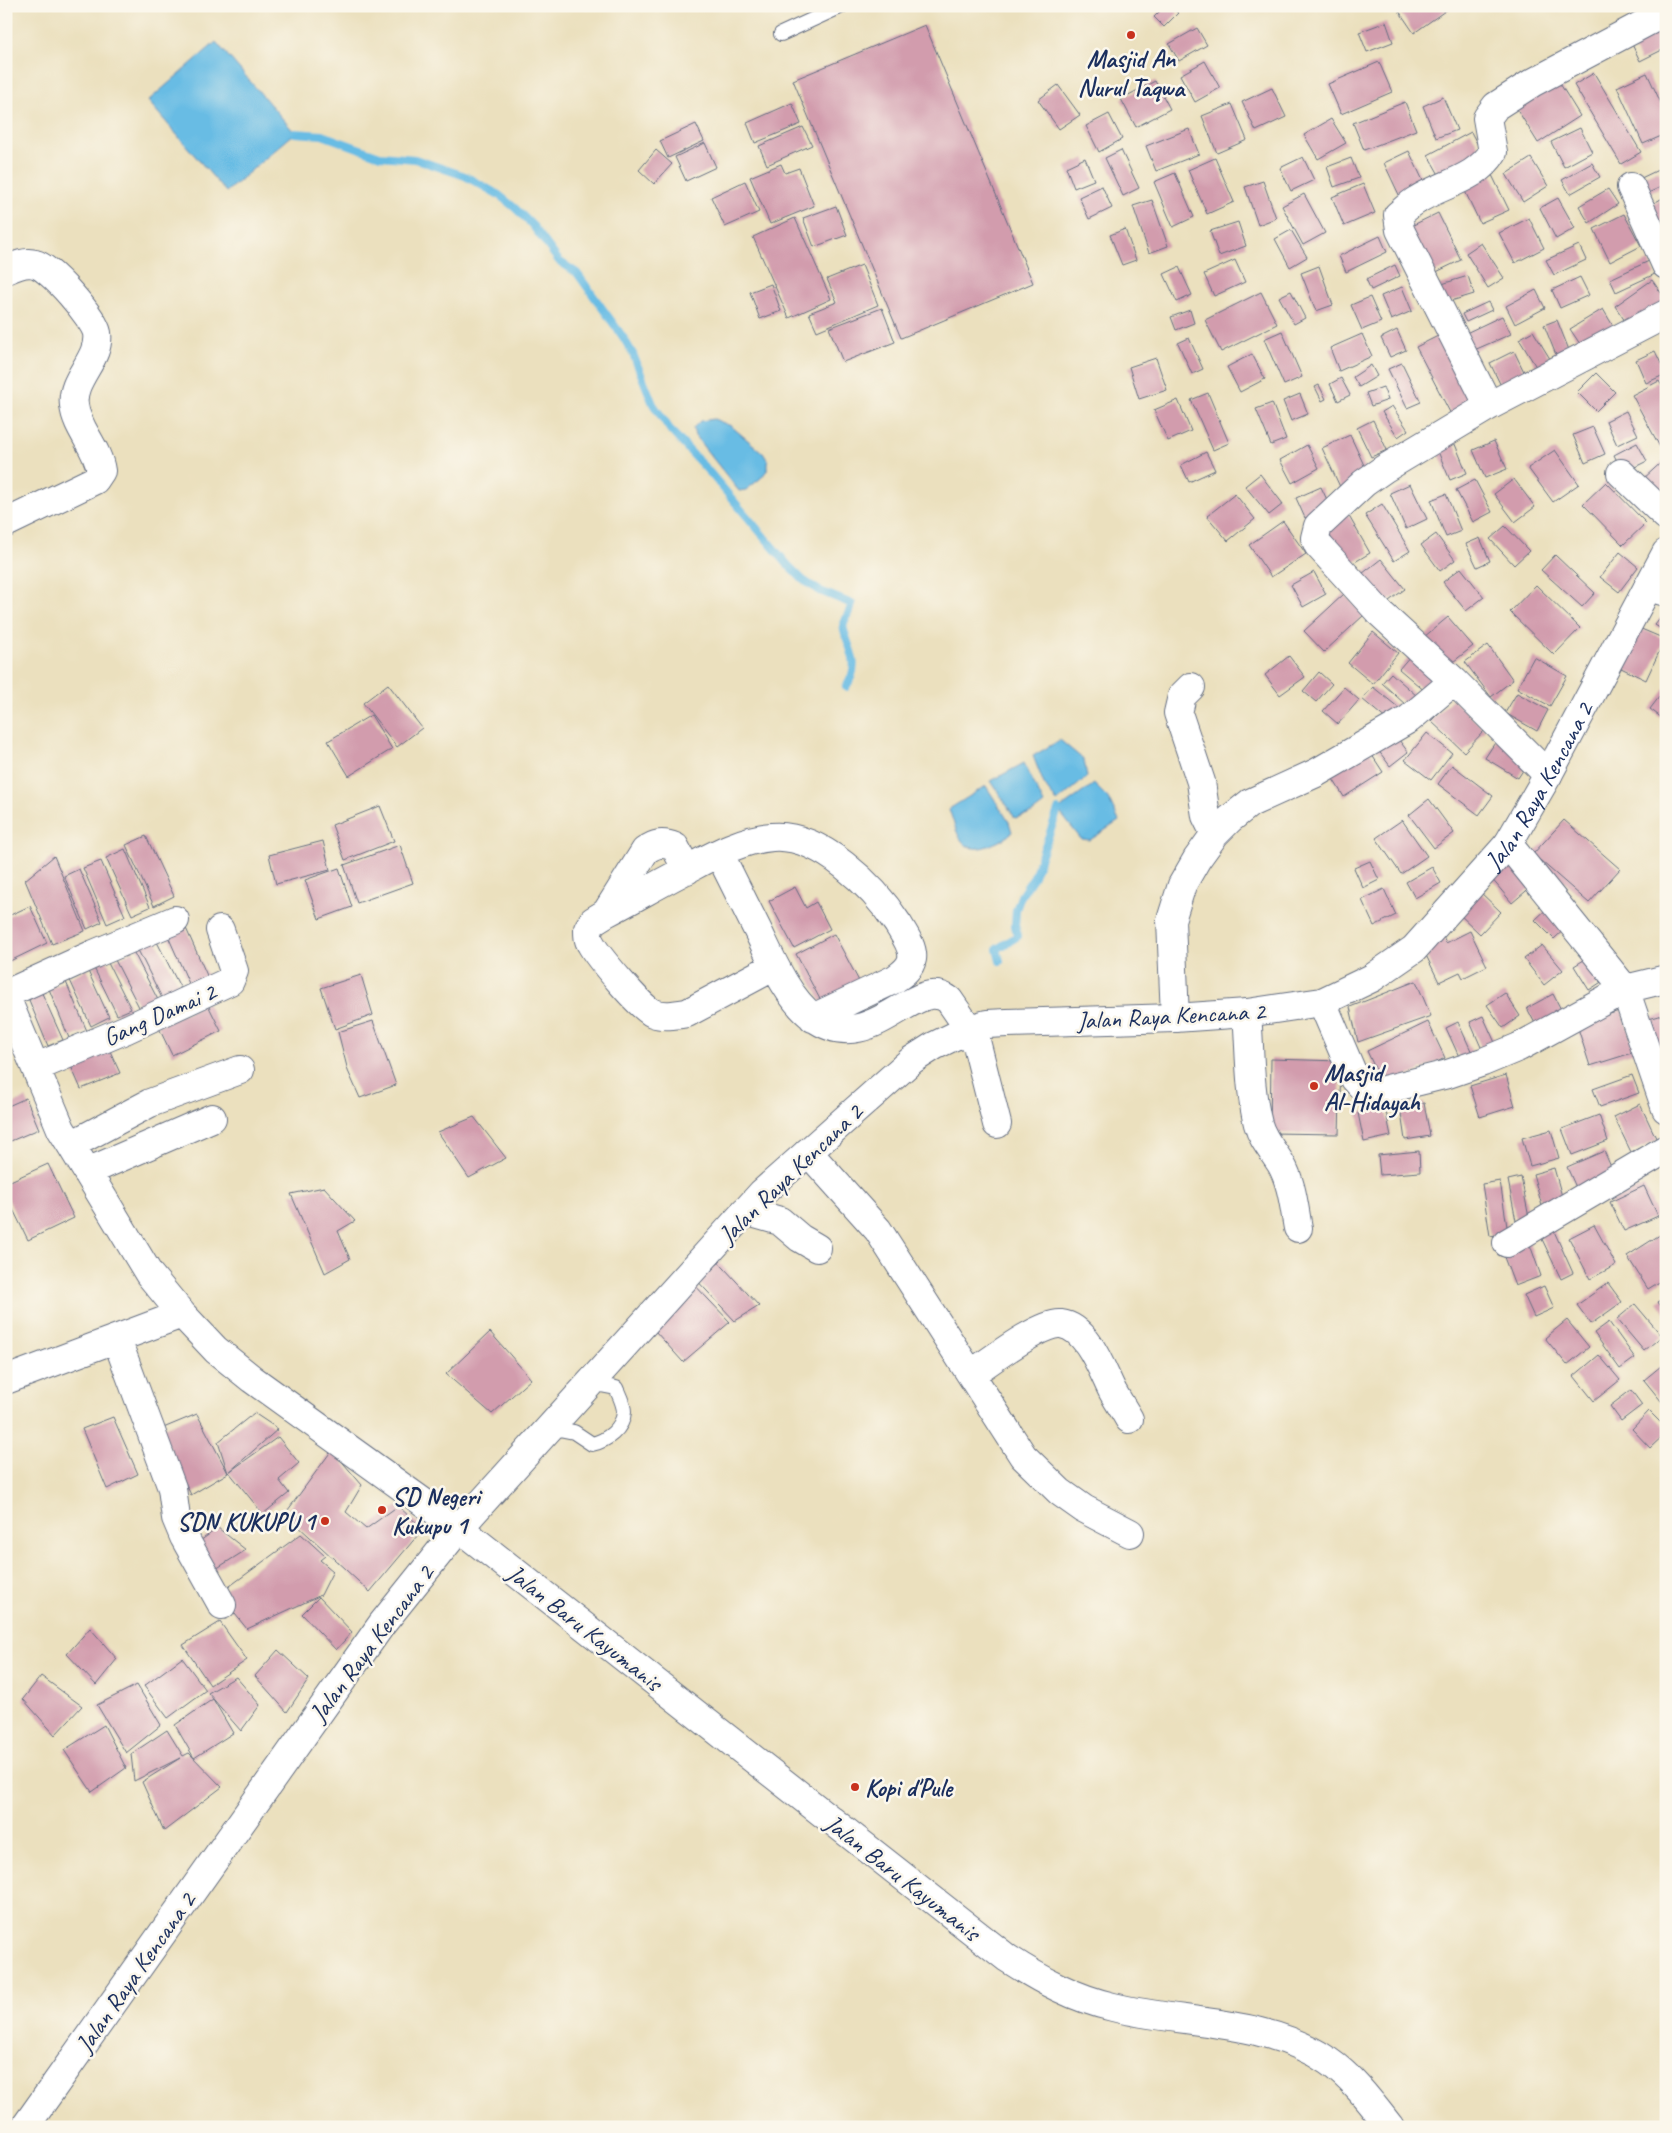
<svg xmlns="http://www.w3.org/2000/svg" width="1672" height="2133" font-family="Caveat,sans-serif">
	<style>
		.water { fill: #67bce4; stroke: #4176a1 }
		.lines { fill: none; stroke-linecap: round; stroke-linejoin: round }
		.stream { stroke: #67bce4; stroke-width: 8 }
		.building { fill: #d29cad }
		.service-casing { stroke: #646d80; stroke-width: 16 }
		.minor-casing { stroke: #646d80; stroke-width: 30 }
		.tertiary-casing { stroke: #646d80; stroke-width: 30 }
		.service { stroke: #fff; stroke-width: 14 }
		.minor { stroke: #fff; stroke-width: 28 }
		.tertiary { stroke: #fff; stroke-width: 28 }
		.poi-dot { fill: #c8321e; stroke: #fbf7ec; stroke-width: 2 }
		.labels { text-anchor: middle; stroke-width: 5; stroke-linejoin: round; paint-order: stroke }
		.poi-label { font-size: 25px; font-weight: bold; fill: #1b2f5e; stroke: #fbf7ec; text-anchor: start }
		.street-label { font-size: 25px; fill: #1b2f5e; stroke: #fbf7ec }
	</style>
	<rect width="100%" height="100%" fill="#fbf7ec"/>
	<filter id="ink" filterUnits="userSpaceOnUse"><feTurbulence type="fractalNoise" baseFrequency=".02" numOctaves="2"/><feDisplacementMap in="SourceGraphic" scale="10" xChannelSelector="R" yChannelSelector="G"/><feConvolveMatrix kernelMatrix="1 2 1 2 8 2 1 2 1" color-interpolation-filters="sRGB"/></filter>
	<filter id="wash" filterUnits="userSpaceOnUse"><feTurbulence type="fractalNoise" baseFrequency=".0096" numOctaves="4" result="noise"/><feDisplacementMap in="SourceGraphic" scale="20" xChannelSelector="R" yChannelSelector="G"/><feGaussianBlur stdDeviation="1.12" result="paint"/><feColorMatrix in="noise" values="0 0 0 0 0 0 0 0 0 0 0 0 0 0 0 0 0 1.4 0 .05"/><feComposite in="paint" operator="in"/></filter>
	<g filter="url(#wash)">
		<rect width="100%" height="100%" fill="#ebe0be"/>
		<path class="water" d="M216 42 295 133 226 192 148 101Z
			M714 419 731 426 763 453 768 461V469L761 478 746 490 739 491 695 436 693 428 700 421Z
			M1060 740 1084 760 1087 777 1057 802 1044 784 1033 756Z
			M1024 763 1044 804 1032 813 1015 818 991 781Z
			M1094 784 1108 798 1119 821 1090 840 1081 839 1058 810Z
			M986 786 1009 822 1012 832C1006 839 997 842 988 846 960 856 957 831 949 809Z"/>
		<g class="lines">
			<path class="stream" d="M295 133 322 135 380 156 415 159 465 176 499 195 515 208 533 226 559 261 577 273 623 337 633 354 653 404 671 431 711 474 788 565 803 580 820 591 852 604 843 626C849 652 862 662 846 687
				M1000 961 997 949 1018 936 1015 926 1016 910 1021 896 1034 876 1058 810"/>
		</g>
		<g id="blocks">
			<path class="building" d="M1165 6H1170L1178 13 1164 27 1154 17Z
				M1406 6H1452L1414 33 1399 11Z
				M1386 22 1393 42 1367 52 1359 32Z
				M1666 24V48L1640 61 1629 38Z
				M925 25 1033 283 901 338 793 80Z
				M1197 28 1207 45 1179 61 1169 44Z
				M1205 61 1220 88 1195 102 1180 75Z
				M1379 62 1392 92 1341 114 1328 84Z
				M1594 73 1641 152 1621 164 1574 85Z
				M1647 73 1666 114V134L1643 144 1617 87Z
				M1155 81 1170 109 1136 127 1121 99Z
				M1559 82 1580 116 1538 143 1517 109Z
				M1058 85 1080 115 1059 129 1038 100Z
				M1272 88 1286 117 1256 131 1242 102Z
				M1443 97 1457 130 1436 138 1423 106Z
				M1405 102 1416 130 1364 150 1353 123Z
				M792 103 801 124 755 143 747 123Z
				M1232 104 1247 140 1217 153 1202 116Z
				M1109 114 1122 139 1099 152 1086 126Z
				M1331 119 1346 143 1318 159 1304 135Z
				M696 124 704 141 668 158 660 141Z
				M803 127 812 145 767 165 759 146Z
				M1580 128 1592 152 1564 167 1551 142Z
				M1189 129 1199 154 1156 171 1146 146Z
				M1471 132 1484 157 1442 180 1428 155Z
				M705 143 716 167 686 181 675 157Z
				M656 150 672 164 654 184 639 170Z
				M1121 150 1139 188 1123 196 1105 158Z
				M1409 151 1426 187 1401 199 1384 163Z
				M1303 157 1314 180 1291 191 1280 168Z
				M1085 158 1094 180 1074 188 1066 167Z
				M1215 158 1234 202 1207 214 1188 170Z
				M1351 158 1359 178 1334 187 1327 167Z
				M1531 158 1548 186 1523 202 1506 174Z
				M1592 163 1600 177 1570 194 1562 180Z
				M781 164 785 173 799 168 814 206 770 224 750 177Z
				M1658 170 1665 185 1644 195 1637 180Z
				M1175 173 1194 217 1173 227 1154 182Z
				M1491 173 1509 210 1480 223 1463 187Z
				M745 181 759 212 725 227 711 197Z
				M1263 181 1276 218 1258 225 1245 187Z
				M1363 184 1375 213 1344 226 1332 197Z
				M1102 186 1112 208 1089 219 1079 197Z
				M1608 189 1618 204 1589 223 1579 206Z
				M1304 194 1325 233 1303 245 1282 206Z
				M1666 196V219L1659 223 1649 206Z
				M1558 198 1575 228 1556 239 1540 208Z
				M1152 200 1168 246 1149 253 1133 206Z
				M836 206 847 235 814 247 803 218Z
				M1438 213 1461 260 1428 276 1405 229Z
				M1624 214 1641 246 1610 262 1594 229Z
				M795 218 831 299 789 318 753 237Z
				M1529 218 1544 248 1515 263 1499 233Z
				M1238 222 1246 246 1219 256 1210 231Z
				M1125 229 1136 260 1122 265 1110 235Z
				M1291 230 1307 257 1290 267 1275 239Z
				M1380 236 1387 252 1346 272 1339 256Z
				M1481 243 1504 278 1488 288 1466 253Z
				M1579 245 1586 260 1554 275 1546 260Z
				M1235 260 1245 282 1214 296 1204 274Z
				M1649 261 1655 274 1616 292 1610 279Z
				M862 265 878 305 817 331 809 313 837 302 827 279Z
				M1395 265 1400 276 1371 290 1366 279Z
				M1319 266 1333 305 1316 311 1301 273Z
				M1179 267 1192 295 1177 302 1164 274Z
				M1468 276 1474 294 1438 305 1432 287Z
				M1580 277 1589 295 1560 308 1552 290Z
				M1652 280 1666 300V307L1631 330 1615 306Z
				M771 284 781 311 760 319 750 292Z
				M1402 287 1412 311 1391 320 1381 296Z
				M1536 290 1545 308 1515 324 1506 306Z
				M1291 291 1305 318 1294 324 1279 297Z
				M1261 292 1277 324 1221 352 1205 320Z
				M1370 297 1381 322 1362 330 1351 305Z
				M1488 302 1492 310 1466 322 1462 314Z
				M882 308 895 342 843 362 829 328Z
				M1603 309 1616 331 1584 350 1570 329Z
				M1190 310 1194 323 1176 330 1171 317Z
				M1502 316 1511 334 1472 351 1464 334Z
				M1557 320 1571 355 1558 360 1544 325Z
				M1397 330 1406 350 1390 357 1381 338Z
				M1282 331 1302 377 1284 385 1264 339Z
				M1533 331 1552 362 1538 370 1519 339Z
				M1362 334 1372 356 1339 371 1330 348Z
				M1440 335 1479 410 1455 422 1416 347Z
				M1189 338 1203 369 1192 374 1178 343Z
				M1514 351 1528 380 1504 392 1490 363Z
				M1655 351 1666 374 1646 383 1636 360Z
				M1252 354 1265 379 1240 392 1227 367Z
				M1156 358 1167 390 1139 399 1129 367Z
				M1402 363 1421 402 1407 408 1388 369Z
				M1371 365 1377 376 1359 387 1353 377Z
				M1596 373 1615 392 1596 411 1577 392Z
				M1341 378 1350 395 1338 401 1330 384Z
				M1659 381 1666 393V444L1660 447 1632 395Z
				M1319 385 1326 399 1322 401 1315 387Z
				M1383 387 1388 400 1371 406 1366 393Z
				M1208 393 1229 443 1213 450 1191 400Z
				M1300 394 1308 414 1291 421 1283 401Z
				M1178 400 1191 431 1168 441 1154 410Z
				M1272 403 1286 439 1271 445 1256 409Z
				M1392 406 1408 430 1398 437 1382 412Z
				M1626 411 1638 435 1617 445 1606 421Z
				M1373 420 1387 450 1371 457 1357 428Z
				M1593 427 1605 454 1585 463 1573 435Z
				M1350 435 1369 476 1341 489 1322 448Z
				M1494 441 1507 469 1485 478 1473 450Z
				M1454 442 1467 473 1450 480 1437 449Z
				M1637 443 1647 461 1623 473 1614 455Z
				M1307 445 1319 468 1292 483 1280 460Z
				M1555 450 1579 484 1553 502 1528 468Z
				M1206 452 1215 470 1189 482 1181 465Z
				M1666 458V489L1657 497 1642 480Z
				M1260 474 1283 504 1269 515 1245 486Z
				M1514 479 1535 507 1515 522 1494 494Z
				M1475 480 1492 512 1473 522 1456 490Z
				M1606 482 1646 523 1623 545 1583 504Z
				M1410 484 1427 519 1406 529 1390 493Z
				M1321 487 1330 506 1305 518 1296 498Z
				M1235 494 1255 519 1228 541 1207 516Z
				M1446 494 1461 531 1446 537 1431 500Z
				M1382 504 1410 551 1394 561 1365 515Z
				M1346 511 1370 553 1348 566 1323 524Z
				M1283 521 1306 554 1271 577 1249 545Z
				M1505 526 1529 551 1514 565 1490 539Z
				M1436 534 1455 560 1440 571 1421 545Z
				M1480 538 1490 561 1477 567 1466 544Z
				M1620 552 1638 567 1619 592 1600 577Z
				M1555 555 1595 593 1582 607 1541 570Z
				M1381 559 1405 589 1381 607 1358 577Z
				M1461 568 1484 597 1466 611 1443 582Z
				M1314 572 1326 594 1303 607 1291 585Z
				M1536 585 1580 628 1554 655 1510 612Z
				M1344 594 1364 615 1324 652 1304 631Z
				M1666 611V632L1655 625Z
				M1448 617 1473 646 1448 666 1424 637Z
				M1639 628 1665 639 1646 680 1621 668Z
				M1373 632 1398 653 1373 684 1348 663Z
				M1488 645 1513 680 1491 697 1465 662Z
				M1411 655 1438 679 1426 692 1399 669Z
				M1289 656 1305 677 1280 695 1265 675Z
				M1534 657 1567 676 1550 706 1517 688Z
				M1319 672 1332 684 1316 702 1303 691Z
				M1391 673 1417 696 1407 706 1382 683Z
				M388 684 422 728 397 747 363 703Z
				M1344 687 1359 700 1338 724 1323 711Z
				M1373 687 1404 712 1393 725 1362 699Z
				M1666 688V721L1650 709Z
				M1517 693 1548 710 1537 731 1505 713Z
				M1452 699 1485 730 1464 752 1431 721Z
				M371 715 392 749 349 776 328 741Z
				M1393 732 1408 752 1390 766 1375 746Z
				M1427 733 1452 753 1431 780 1405 760Z
				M1498 738 1531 758 1518 778 1485 758Z
				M1368 749 1383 772 1344 797 1330 774Z
				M1452 765 1493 796 1479 815 1438 784Z
				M1429 799 1454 833 1434 848 1409 815Z
				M380 806 394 841 345 860 332 825Z
				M1402 820 1427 856 1401 874 1376 838Z
				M1564 820 1620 869 1589 903 1533 854Z
				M146 836 174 896 154 906 126 845Z
				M323 841 330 870 276 884 269 855Z
				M400 845 413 883 357 903 344 865Z
				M125 849 150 907 132 915 106 858Z
				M1506 855 1532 886 1512 903 1486 872Z
				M54 856 85 931 52 944 25 880Z
				M101 861 125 916 107 924 83 868Z
				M1370 861 1379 880 1363 888 1354 868Z
				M1432 867 1441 883 1415 898 1406 882Z
				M339 868 352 907 319 919 305 880Z
				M79 869 102 922 87 929 64 876Z
				M795 887 806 908 816 902 830 929 794 948 769 901Z
				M1384 889 1396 915 1374 926 1362 900Z
				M1478 890 1501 912 1480 934 1457 912Z
				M1551 905 1570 924 1554 939 1535 920Z
				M30 906 47 943 8 962 6 917Z
				M185 926 209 980 191 988 167 934Z
				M1470 931 1487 966 1463 978 1460 972 1439 982 1422 947 1443 936 1446 943Z
				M834 934 860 983 822 1003 796 954Z
				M155 938 182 991 163 1000 137 948Z
				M1542 945 1563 970 1544 985 1524 959Z
				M133 951 158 1000 140 1009 115 960Z
				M1589 957 1603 981 1589 990 1574 966Z
				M106 959 131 1009 117 1015 93 966Z
				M87 969 109 1017 91 1026 69 978Z
				M361 975 373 1015 335 1029 321 988Z
				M1416 981 1431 1016 1358 1042 1350 1007Z
				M66 982 87 1031 69 1038 49 989Z
				M41 991 63 1040 48 1046 29 1000Z
				M1505 993 1520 1016 1503 1028 1487 1005Z
				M1553 994 1567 1021 1541 1035 1527 1008Z
				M207 1003 221 1031 172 1055 158 1026Z
				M1622 1010 1635 1052 1590 1066 1577 1025Z
				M1666 1014V1045L1650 1050 1642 1021Z
				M1483 1016 1497 1047 1484 1054 1470 1022Z
				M373 1021 396 1085 360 1098 348 1071 338 1032Z
				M1428 1022 1445 1058 1384 1088 1367 1051Z
				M1458 1022 1473 1055 1461 1061 1446 1028Z
				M105 1040 120 1073 81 1089 67 1057Z
				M1271 1059 1341 1061 1339 1134 1270 1133Z
				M1506 1075 1515 1106 1480 1117 1470 1086Z
				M1632 1075 1639 1093 1600 1107 1593 1089Z
				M26 1098 39 1129 6 1143V1107Z
				M1424 1103 1430 1136 1405 1140 1400 1106Z
				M1640 1104 1657 1140 1631 1152 1614 1117Z
				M1385 1107 1391 1136 1364 1142 1358 1113Z
				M1599 1115 1608 1141 1572 1155 1562 1129Z
				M474 1117 506 1158 469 1178 438 1132Z
				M1551 1130 1559 1158 1530 1166 1522 1138Z
				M1419 1151 1420 1172 1380 1175 1378 1155Z
				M1604 1151 1615 1176 1578 1192 1567 1167Z
				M48 1164 74 1218 28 1240 6 1195V1183Z
				M1554 1168 1565 1207 1544 1213 1533 1174Z
				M1521 1177 1530 1223 1517 1226 1508 1180Z
				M1500 1181 1508 1233 1490 1236 1482 1184Z
				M1644 1186 1658 1216 1624 1231 1610 1202Z
				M324 1187 355 1221 338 1231 350 1259 325 1273 291 1194Z
				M1594 1225 1616 1265 1590 1279 1569 1238Z
				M1553 1229 1573 1273 1561 1279 1540 1235Z
				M1666 1231V1278L1648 1289 1627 1256Z
				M1529 1242 1541 1276 1515 1286 1502 1252Z
				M713 1256 759 1306 735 1321 692 1275Z
				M689 1279 730 1322 683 1362 646 1321Z
				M1608 1283 1622 1302 1591 1324 1577 1305Z
				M1544 1286 1554 1308 1534 1317 1524 1295Z
				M1666 1297V1314L1658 1302Z
				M1635 1304 1662 1336 1644 1351 1617 1319Z
				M1567 1320 1589 1347 1567 1365 1545 1338Z
				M1609 1322 1635 1358 1620 1369 1594 1333Z
				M490 1332 531 1379 492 1414 446 1374Z
				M1599 1355 1620 1380 1594 1401 1574 1376Z
				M1661 1366 1666 1372V1407L1644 1380Z
				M1631 1390 1642 1405 1621 1421 1610 1406Z
				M1649 1411 1666 1428V1433L1650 1448 1632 1429Z
				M254 1413 278 1429 228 1473 218 1442Z
				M197 1414 228 1473 191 1495 161 1429Z
				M113 1417 138 1474 107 1489 82 1429Z
				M278 1437 299 1463 279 1480 289 1493 263 1514 229 1472Z
				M332 1450 362 1485 346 1512 366 1529 398 1506 423 1529 370 1592 285 1514Z
				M218 1528 246 1550 211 1572 193 1546Z
				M301 1534 325 1556 320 1560 333 1571 321 1595 247 1629 219 1594Z
				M319 1597 352 1632 336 1650 302 1614Z
				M220 1622 247 1660 210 1685 183 1645Z
				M90 1628 117 1659 96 1685 67 1654Z
				M278 1650 309 1679 287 1712 255 1676Z
				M182 1658 206 1690 168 1718 144 1686Z
				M41 1676 82 1706 55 1735 23 1699Z
				M236 1677 260 1705 241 1731 208 1693Z
				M137 1685 161 1725 126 1753 97 1705Z
				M213 1699 233 1733 194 1758 175 1725Z
				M104 1725 126 1768 92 1792 64 1750Z
				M167 1730 183 1756 189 1753 222 1787 164 1831 142 1782 180 1758 134 1781 131 1754Z"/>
		</g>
	</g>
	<g filter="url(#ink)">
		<use href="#blocks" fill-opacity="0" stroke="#646d80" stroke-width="1"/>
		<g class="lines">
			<g class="service-casing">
				<path id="service" d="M781 34 842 6
					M549 1427 574 1432 592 1444C606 1441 623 1429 624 1412 624 1404 619 1395 616 1388L590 1383"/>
			</g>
			<g class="minor-casing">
				<path id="minor" d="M1631 187 1666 265
					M6 270C15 266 25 261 35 264 50 267 94 318 97 333 101 359 70 379 74 405 76 428 98 448 101 471L95 480 6 523
					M1489 406 1400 230 1398 215C1404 210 1410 204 1417 200 1442 184 1477 179 1493 152L1487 118 1496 106 1532 83 1666 12
					M1621 473 1666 516
					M1648 587 1666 592
					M1191 687 1182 696 1178 713 1201 782 1206 816 1215 834
					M1548 775 1454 681 1380 613 1318 545 1315 538 1318 526 1364 483 1384 469 1489 406 1666 314
					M1508 844 1625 989 1666 1109
					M719 853C732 879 745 905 758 931 771 958 788 999 813 1017 871 1060 915 973 949 1000L969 1029
					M608 910 645 851C655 843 663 842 675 847L687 870
					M775 966 687 1013C675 1015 664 1017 653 1013 641 1008 598 957 591 944 588 940 588 935 588 929L593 921 606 913C631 900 655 886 680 873 709 858 738 840 772 837 820 833 874 887 898 924 904 934 914 948 912 959 910 969 902 974 895 979L813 1018
					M6 994 94 954 175 920
					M6 997 61 1129 71 1145 149 1274 182 1314 216 1350 252 1379 459 1528 1007 1958C1041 1980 1074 1998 1113 2007 1182 2024 1268 2019 1328 2061 1353 2078 1372 2104 1390 2127
					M1322 1002 1355 1079 1364 1089 1375 1092 1448 1074 1483 1062 1519 1047 1625 989 1666 979
					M1247 1013C1250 1049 1249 1089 1258 1124 1262 1139 1273 1151 1281 1164 1292 1183 1294 1207 1298 1228
					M1175 1018 1171 920 1182 885 1197 859 1215 834 1230 819 1250 803 1316 773 1409 719 1454 681
					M960 1033 976 1041 997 1124
					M37 1067 127 1029 230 981 234 971 220 930
					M71 1145 150 1103 240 1070
					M808 1152 878 1230 1023 1456 1060 1492 1084 1509 1130 1533
					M87 1172 212 1118
					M745 1211 780 1221 800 1238 817 1248
					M1507 1243 1666 1149
					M117 1340 172 1488 176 1518 184 1537 222 1605
					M971 1374C989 1362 1041 1322 1061 1324 1088 1327 1103 1373 1113 1392 1118 1401 1124 1410 1129 1419
					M6 1380 182 1314"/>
			</g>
			<g class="tertiary-casing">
				<g id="tertiary">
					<path id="s1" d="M25 2127 382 1624 459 1528 762 1193 912 1060 934 1046 969 1029 987 1024 1007 1023 1175 1018 1247 1013 1322 1002 1372 978 1414 949 1508 844 1548 775 1666 553"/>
				</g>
			</g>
			<use href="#service" class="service"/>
			<use href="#minor" class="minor"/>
			<use href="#tertiary" class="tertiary"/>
		</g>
	</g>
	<g class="poi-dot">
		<circle cx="1131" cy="35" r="5"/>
		<circle cx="1314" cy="1086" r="5"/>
		<circle cx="382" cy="1510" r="5"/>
		<circle cx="325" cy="1521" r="5"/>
		<circle cx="855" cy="1787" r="5"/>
	</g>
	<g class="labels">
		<g class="poi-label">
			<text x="1131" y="67" text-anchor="middle">Masjid An<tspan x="1131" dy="29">Nurul Taqwa</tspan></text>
			<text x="1324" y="1081">Masjid<tspan x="1324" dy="29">Al-Hidayah</tspan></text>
			<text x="392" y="1505">SD Negeri<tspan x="392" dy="29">Kukupu 1</tspan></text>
			<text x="315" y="1530" text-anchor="end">SDN KUKUPU 1</text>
			<text x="865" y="1796">Kopi d'Pule</text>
		</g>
		<g class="street-label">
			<text dy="9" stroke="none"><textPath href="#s1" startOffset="2125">Jalan Raya Kencana 2</textPath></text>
			<text transform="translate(159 1014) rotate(-24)" y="9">Gang Damai 2</text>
			<text transform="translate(1171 1015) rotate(-3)" y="9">Jalan Raya Kencana 2</text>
			<text transform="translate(790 1173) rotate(-44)" y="9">Jalan Raya Kencana 2</text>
			<text transform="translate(585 1627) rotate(38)" y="9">Jalan Baru Kayumanis</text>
			<text transform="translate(371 1643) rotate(-53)" y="9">Jalan Raya Kencana 2</text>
			<text transform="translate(903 1877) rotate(38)" y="9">Jalan Baru Kayumanis</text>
			<text transform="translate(135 1972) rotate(-55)" y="9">Jalan Raya Kencana 2</text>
		</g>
	</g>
	<rect width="1672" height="2133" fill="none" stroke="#fbf7ec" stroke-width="25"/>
</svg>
